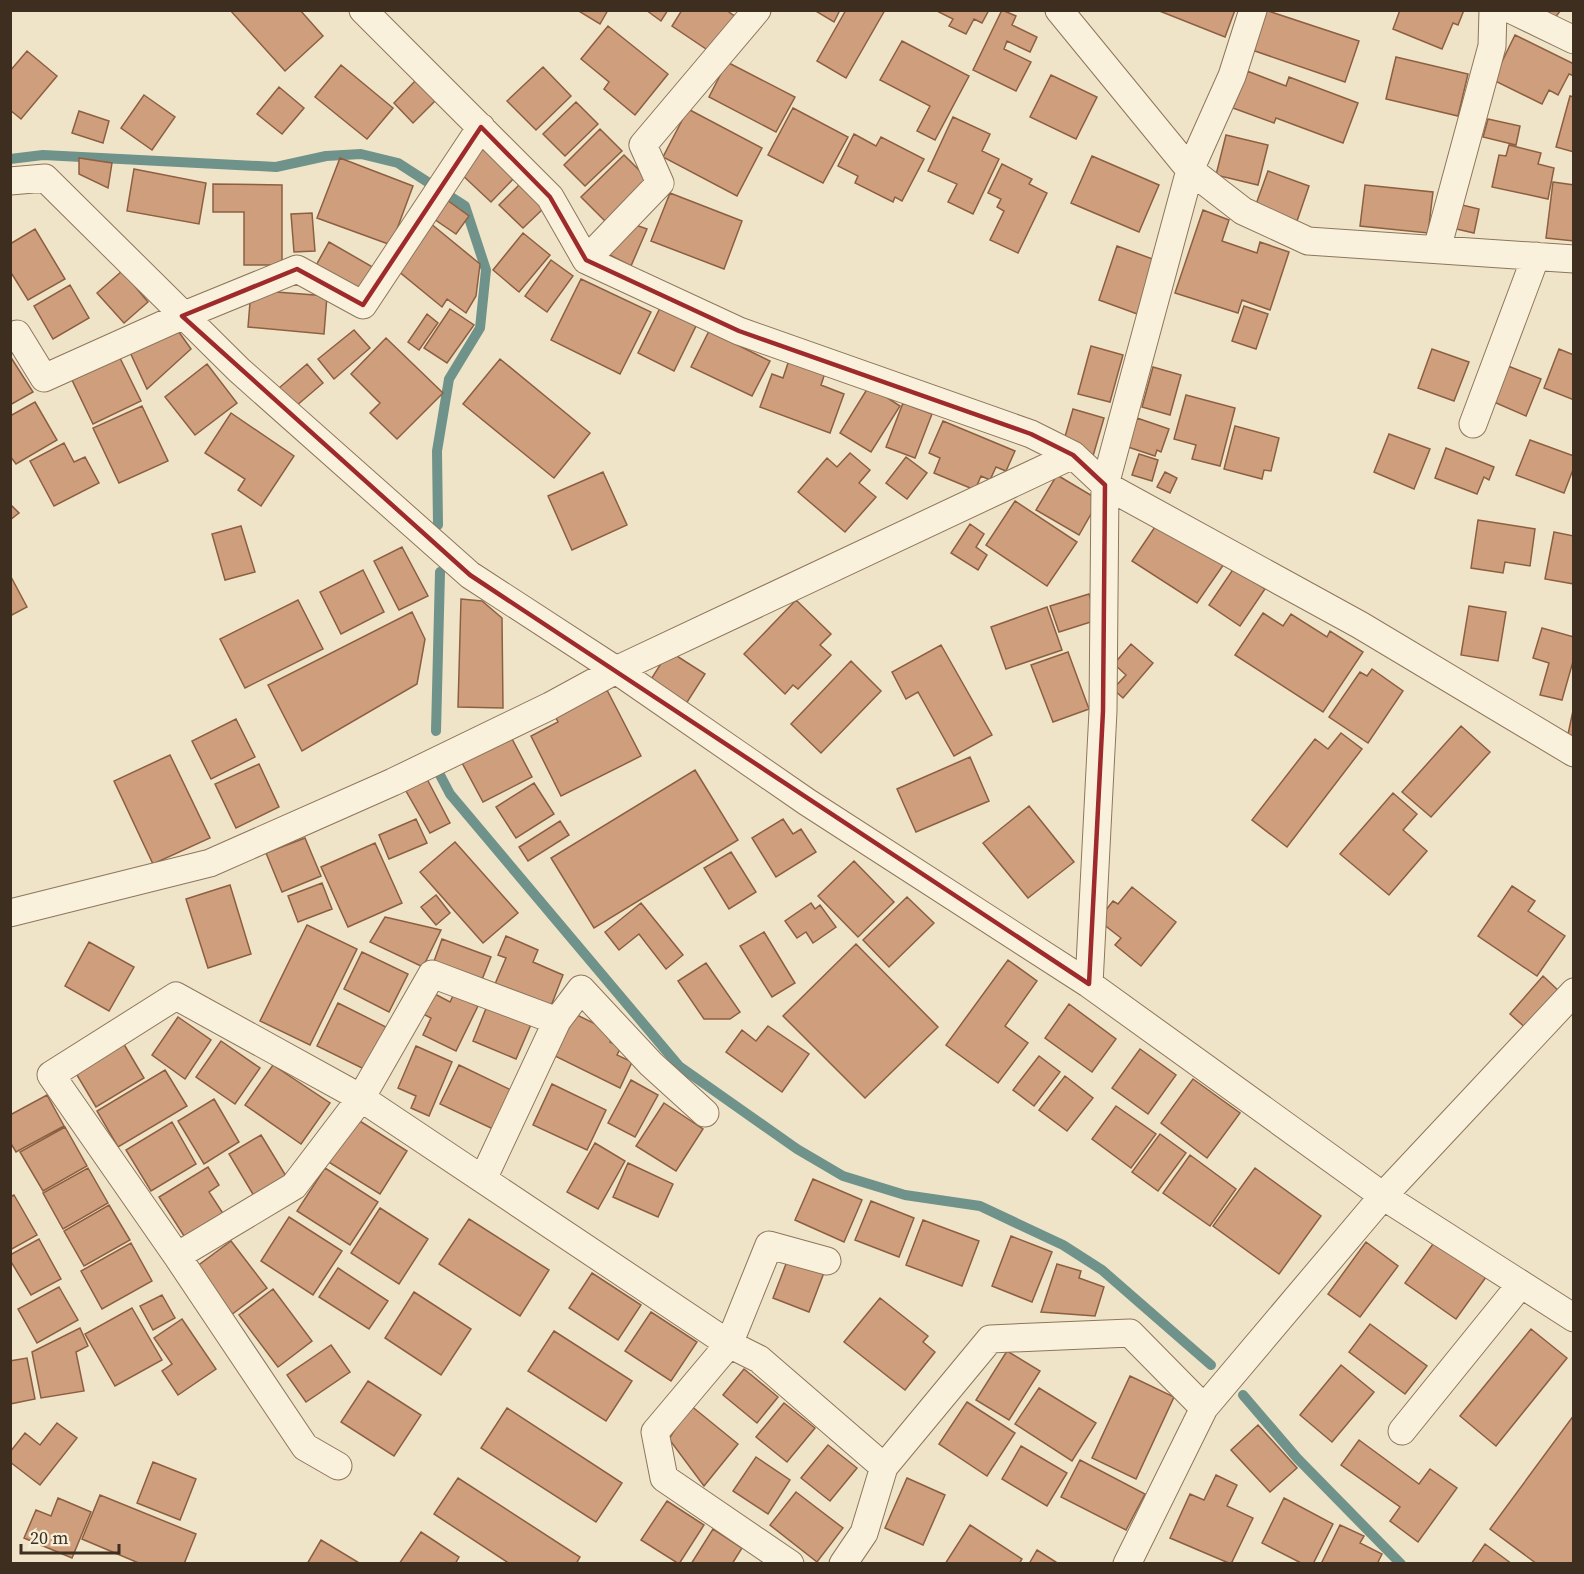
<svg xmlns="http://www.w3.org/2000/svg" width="1584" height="1574" font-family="'Source Serif 4',serif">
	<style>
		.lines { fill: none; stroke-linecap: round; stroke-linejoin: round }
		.stream { stroke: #6f938a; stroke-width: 10 }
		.building { fill: #cf9f7d; stroke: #8d5f41; stroke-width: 1.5 }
		.minor-casing { stroke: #8d765c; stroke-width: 29 }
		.minor { stroke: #faf1dc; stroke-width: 27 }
		.marked { fill: none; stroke: #9e2a2b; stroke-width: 4.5; stroke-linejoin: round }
	</style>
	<rect width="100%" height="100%" fill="#f0e4c8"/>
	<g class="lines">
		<path class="stream" d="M10 159 43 155 276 167 326 156 361 154 398 163 465 206 486 270 480 328 449 379 437 451 438 525
			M436 731 440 572
			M440 775 450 794 679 1066 797 1149 843 1176 905 1195 980 1206 1063 1245 1102 1270 1211 1365
			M1243 1395 1297 1458 1401 1564"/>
	</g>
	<path class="building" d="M230 10H300L323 36 285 71Z
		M577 10H608L600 24Z
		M646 10H668L661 21Z
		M682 10H726L736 17 712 53 672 26Z
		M814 10H840L834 22Z
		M846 10H885L846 78 817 61Z
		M935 10H989L982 23 974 19 966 34 949 26 953 19Z
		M1002 10 1016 16 1012 25 1037 37 1030 52 1007 41 1004 49 1031 62 1016 91 973 70Z
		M1157 10H1235L1225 37Z
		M1265 10 1359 41 1345 82 1252 50Z
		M1400 10H1464L1458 25 1453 23 1442 49 1393 29Z
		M1543 10H1561L1554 19Z
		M608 26 668 74 635 115 604 89 609 82 581 59Z
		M1515 35 1574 64V76L1569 74 1558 95 1549 90 1542 104 1493 80Z
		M902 41 969 76 935 140 917 131 930 106 880 80Z
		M27 51 57 76 21 119 10 110V71Z
		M1396 57 1468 74 1458 116 1386 99Z
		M727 62 795 97 776 132 709 97Z
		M341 65 393 108 367 139 315 97Z
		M543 67 571 96 536 130 507 101Z
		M1247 71 1286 86 1289 77 1358 103 1343 143 1276 118 1274 123 1233 108Z
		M1051 75 1097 97 1076 139 1030 117Z
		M416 80 436 100 413 123 394 103Z
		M279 87 304 108 282 134 257 114Z
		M144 95 175 117 152 150 121 128Z
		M1570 96 1574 97V152L1556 147Z
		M576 102 598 124 565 156 543 134Z
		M793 108 848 137 823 183 768 155Z
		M688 109 762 148 737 196 663 157Z
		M79 111 109 121 103 143 72 133Z
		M953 117 990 134 982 151 999 159 973 214 948 202 957 184 928 171Z
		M1488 119 1520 126 1516 145 1483 137Z
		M600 129 622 151 585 186 564 165Z
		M854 134 876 146 881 137 924 159 902 201 895 197 893 202 855 183 858 176 838 166Z
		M1226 135 1268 145 1258 185 1216 175Z
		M1509 145 1541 153 1538 164 1554 168 1548 199 1492 187 1499 155 1506 156Z
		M484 146 516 176 491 202 459 172Z
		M624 155 650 181 607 223 581 197Z
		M1092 156 1159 185 1139 232 1071 203Z
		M79 158 112 163 108 188 79 174Z
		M340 158 413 186 391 245 317 218Z
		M1002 164 1032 179 1029 184 1047 193 1018 253 990 240 1004 211 997 207 1001 199 988 193Z
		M134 169 206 183 199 224 127 211Z
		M1268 171 1309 186 1297 221 1255 207Z
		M1553 182 1574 185V241L1546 238Z
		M521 183 544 208 523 228 499 205Z
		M213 184 282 185V265H244V212H213Z
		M1365 185 1433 192 1428 233 1360 226Z
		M670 193 742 221 724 269 651 241Z
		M447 200 469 216 456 234 434 219Z
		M1458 204 1479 209 1474 233 1452 228Z
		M1203 210 1229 220 1222 241 1257 253 1260 242 1289 252 1270 310 1242 300 1238 313 1175 293Z
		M312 213 315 251 294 252 291 214Z
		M430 223 480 264 476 296 466 313 447 299 442 307 397 270Z
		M630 223 647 229 631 266 606 253Z
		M35 229 65 279 28 300 10 271V244Z
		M523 233 550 255 519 292 493 270Z
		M329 242 376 269 360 296 314 269Z
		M1117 246 1158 261 1140 315 1099 300Z
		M551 260 573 276 547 312 525 296Z
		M122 271 148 302 124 323 97 293Z
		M581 279 651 312 620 374 551 340Z
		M70 285 89 318 53 339 34 306Z
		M251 290 327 296 324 334 248 327Z
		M1244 306 1268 314 1256 349 1232 341Z
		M660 308 696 326 674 371 638 353Z
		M450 309 474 325 447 363 424 348Z
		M427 314 438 323 419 350 408 342Z
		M176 328 191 349 147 389 129 350Z
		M354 330 370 348 334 379 318 359Z
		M709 331 770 361 752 396 691 367Z
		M386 338 443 393 397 439 370 413 380 403 351 374Z
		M1091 346 1123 355 1110 402 1078 394Z
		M1432 349 1469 362 1454 401 1418 388Z
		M1559 349 1574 355V400L1544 388Z
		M10 356 33 392 10 405Z
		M120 358 141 401 93 424 72 380Z
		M500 359 590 433 554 478 463 404Z
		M789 360 825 373 821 385 844 394 830 433 760 407 772 374 783 378Z
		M207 364 237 403 195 435 165 397Z
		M307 364 323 383 296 406 279 388Z
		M1508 366 1541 379 1526 416 1494 402Z
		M1153 367 1181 375 1170 415 1142 407Z
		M869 386 900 406 871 452 840 433Z
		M1186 395 1235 408 1220 466 1192 459 1196 445 1174 439Z
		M35 402 57 440 16 464 10 456V416Z
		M903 403 932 414 915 458 886 447Z
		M142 406 168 461 119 483 93 428Z
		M1073 409 1104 418 1093 456 1062 447Z
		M231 413 294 456 261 506 238 490 245 479 205 453Z
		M1137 418 1169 429 1161 452 1157 450 1155 456 1128 447Z
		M943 421 1015 451 1006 471 996 467 990 480 981 476 975 490 934 473 940 458 929 453Z
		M1235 426 1279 438 1271 471 1264 470 1262 479 1224 469Z
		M1389 434 1430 449 1414 489 1374 472Z
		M1530 440 1574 456V467L1564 493 1516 475Z
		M64 443 74 462 85 457 99 483 54 506 30 461Z
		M1446 448 1494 467 1489 480 1484 477 1477 494 1435 478Z
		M850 453 870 470 859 483 876 497 845 532 798 492 827 458 837 467Z
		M1139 454 1158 460 1152 481 1132 475Z
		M906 457 927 473 907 499 886 483Z
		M603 472 627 525 572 550 548 496Z
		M1165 472 1177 478 1170 493 1157 487Z
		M1057 475 1099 500 1079 535 1036 510Z
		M1015 501 1077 542 1047 586 986 545Z
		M10 504 19 513 10 520Z
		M1478 520 1535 529 1530 566 1505 562 1503 573 1471 568Z
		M970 524 984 534 976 547 987 555 978 570 951 553Z
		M1157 524 1224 564 1197 603 1132 561Z
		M241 526 255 572 225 580 212 534Z
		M1554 532 1574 536V584L1545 579Z
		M402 547 428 596 399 610 374 561Z
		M1234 568 1265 589 1240 626 1209 605Z
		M363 570 384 612 341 634 320 592Z
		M10 575 27 607 10 616Z
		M1089 594 1097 620 1059 632 1050 606Z
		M461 599 482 601 502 618 503 708 458 707Z
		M298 600 323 649 245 688 220 639Z
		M796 600 831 634 820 645 831 655 798 689 793 685 785 694 744 654Z
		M1469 606 1506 612 1498 661 1461 655Z
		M1047 607 1062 650 1006 669 991 627Z
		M412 612 425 639 417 684 302 751 268 685Z
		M1263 613 1283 626 1291 614 1327 637 1330 631 1363 652 1323 712 1235 655Z
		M1542 628 1574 637V658L1562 700 1540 695 1549 663 1533 658Z
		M1131 644 1153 663 1123 698 1113 689 1126 675 1114 664Z
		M941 645 992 735 954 756 918 692 906 699 892 672Z
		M669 651 705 674 684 707 648 684Z
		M1068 652 1089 709 1053 722 1031 665Z
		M851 661 881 691 821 753 791 724Z
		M1372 669 1403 691 1368 743 1329 717 1360 672 1367 676Z
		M607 690 641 756 561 796 531 736 558 722 555 716Z
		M1574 706V741L1567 739Z
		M236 719 255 757 211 779 192 741Z
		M1461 726 1490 752 1431 817 1402 792Z
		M1341 733 1362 749 1287 847 1252 820 1315 739 1328 749Z
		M510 735 532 777 483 802 461 761Z
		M170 755 210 838 153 864 114 781Z
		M970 757 989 801 916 832 897 789Z
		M259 764 279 807 236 828 215 784Z
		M695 770 738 840 594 928 551 858Z
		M427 779 450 823 430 833 406 791Z
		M534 783 554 814 516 838 496 807Z
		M1393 793 1417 814 1403 830 1427 851 1389 895 1340 854Z
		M1029 806 1074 862 1028 898 983 843Z
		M416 819 427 843 389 859 379 835Z
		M783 819 793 834 801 829 816 852 776 877 752 838Z
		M560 821 569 835 528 861 519 847Z
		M305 838 321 876 282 892 266 853Z
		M455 842 518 913 483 943 420 872Z
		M375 843 402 903 348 927 321 867Z
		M731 852 756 892 729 909 704 868Z
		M854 861 894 902 858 937 818 896Z
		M322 883 332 909 298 922 288 896Z
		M230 885 251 954 208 968 186 899Z
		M1512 886 1535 901 1528 911 1565 936 1537 976 1478 936Z
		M1132 887 1176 922 1141 966 1115 945 1121 938 1098 920 1113 901 1118 904Z
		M436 895 450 913 436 925 421 907Z
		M907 897 934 923 889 967 863 940Z
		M641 903 683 955 666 969 639 934 619 950 605 932Z
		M811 903 815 909 820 905 836 927 813 943 806 932 797 938 785 921Z
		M385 917 441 930 423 967 370 942Z
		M307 925 357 949 310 1045 260 1021Z
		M764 932 795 983 772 997 740 946Z
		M506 936 538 950 533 962 563 975 551 1006 495 984 506 958 498 955Z
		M442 939 491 957 481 982 433 964Z
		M89 942 134 967 109 1011 65 986Z
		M856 944 938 1027 865 1098 783 1016Z
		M362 952 408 974 389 1012 344 989Z
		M1008 960 1037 981 1005 1026 1028 1043 998 1083 946 1045Z
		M706 963 740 1012 730 1019H704L678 981Z
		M1543 976 1561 993 1528 1030 1510 1014Z
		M431 992 450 1002 454 994 478 1006 456 1051 423 1035 431 1018 421 1013Z
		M489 1001 533 1020 516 1059 473 1041Z
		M338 1003 386 1027 366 1070 317 1046Z
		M1069 1004 1116 1039 1092 1072 1045 1038Z
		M575 1014 614 1033 610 1042 621 1047 617 1055 632 1062 620 1088 555 1056Z
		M178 1017 211 1040 185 1079 152 1055Z
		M768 1026 809 1054 782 1092 726 1052 742 1030 756 1041Z
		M122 1041 144 1078 96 1107 74 1070Z
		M221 1041 260 1068 235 1104 196 1077Z
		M416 1046 452 1062 429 1116 411 1108 416 1096 398 1088Z
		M1140 1049 1176 1075 1148 1114 1112 1088Z
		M1039 1056 1060 1072 1034 1106 1013 1090Z
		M273 1065 330 1103 301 1144 245 1105Z
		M459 1065 511 1090 493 1129 440 1104Z
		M165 1070 187 1106 118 1147 97 1111Z
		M1065 1076 1093 1098 1067 1131 1039 1110Z
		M1193 1079 1240 1113 1207 1158 1161 1123Z
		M631 1080 658 1095 635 1137 608 1123Z
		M552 1084 606 1110 587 1150 533 1125Z
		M47 1095 64 1126 16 1152 10 1142V1115Z
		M214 1099 239 1142 204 1164 178 1121Z
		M664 1103 703 1129 676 1171 636 1146Z
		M1116 1106 1156 1134 1131 1168 1092 1139Z
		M355 1118 407 1151 380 1194 327 1161Z
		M172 1122 196 1164 151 1191 126 1150Z
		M65 1127 87 1166 43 1191 20 1152Z
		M1160 1134 1186 1153 1158 1191 1132 1172Z
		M261 1135 286 1176 254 1196 229 1154Z
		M595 1143 625 1161 598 1209 567 1192Z
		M1190 1155 1236 1189 1210 1226 1163 1193Z
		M628 1163 673 1184 658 1217 613 1197Z
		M208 1167 219 1185 209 1192 224 1215 186 1239 159 1197Z
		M88 1168 108 1203 63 1229 43 1193Z
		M325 1168 378 1202 350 1245 297 1211Z
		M1255 1168 1321 1216 1279 1274 1213 1226Z
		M813 1179 862 1200 844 1242 795 1220Z
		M14 1195 37 1235 10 1250V1197Z
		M871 1201 914 1218 899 1257 855 1240Z
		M109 1205 130 1240 84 1266 64 1231Z
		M380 1208 428 1239 399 1284 351 1253Z
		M289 1217 342 1251 313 1295 261 1261Z
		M469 1219 549 1270 520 1316 439 1264Z
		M923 1220 979 1241 962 1286 906 1265Z
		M1011 1236 1052 1252 1032 1302 992 1286Z
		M1438 1237 1489 1273 1456 1319 1405 1283Z
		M39 1239 61 1279 31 1295 10 1260V1255Z
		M231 1241 267 1288 231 1315 196 1267Z
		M1366 1242 1398 1266 1360 1317 1328 1294Z
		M131 1243 152 1281 102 1309 81 1271Z
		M789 1256 825 1270 809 1312 773 1298Z
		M1057 1264 1081 1271 1079 1278 1104 1287 1095 1316 1041 1312Z
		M338 1268 388 1301 369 1329 319 1297Z
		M592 1273 641 1305 618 1340 569 1308Z
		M59 1287 78 1320 37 1343 18 1309Z
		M273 1289 312 1341 278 1367 239 1315Z
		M414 1292 471 1329 441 1375 385 1338Z
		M162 1295 175 1318 153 1330 140 1306Z
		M880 1298 928 1336 923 1342 935 1352 905 1390 844 1342Z
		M132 1308 162 1360 115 1386 85 1334Z
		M651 1312 697 1342 671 1381 625 1351Z
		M182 1319 216 1369 178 1395 162 1371 172 1364 154 1338Z
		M1370 1324 1427 1366 1405 1394 1349 1352Z
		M80 1328 88 1346 76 1352 84 1391 41 1398 32 1352Z
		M1531 1329 1567 1358 1496 1446 1460 1416Z
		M554 1331 632 1381 606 1421 528 1371Z
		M331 1345 350 1372 306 1402 287 1375Z
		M1007 1351 1040 1371 1009 1420 976 1400Z
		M27 1358 35 1399 10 1404V1361Z
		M1341 1365 1374 1392 1332 1442 1300 1415Z
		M744 1369 778 1397 757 1423 723 1395Z
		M1130 1376 1174 1397 1136 1479 1092 1458Z
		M368 1381 421 1415 394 1456 341 1422Z
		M1039 1388 1096 1423 1072 1461 1015 1424Z
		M967 1402 1015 1433 987 1476 939 1444Z
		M784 1403 815 1428 787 1462 756 1437Z
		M690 1405 738 1444 704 1486 669 1439Z
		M507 1408 622 1483 596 1522 481 1448Z
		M1574 1415V1564H1537L1490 1529Z
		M57 1423 77 1438 40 1485 10 1462V1452L25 1433 40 1445Z
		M1258 1425 1297 1468 1270 1492 1231 1450Z
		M1359 1440 1419 1484 1430 1469 1457 1488 1418 1542 1390 1521 1400 1507 1341 1465Z
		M828 1445 857 1468 830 1501 801 1478Z
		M1021 1446 1067 1473 1047 1506 1002 1479Z
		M756 1457 790 1480 768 1514 733 1491Z
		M1080 1460 1145 1494 1126 1530 1061 1497Z
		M153 1462 196 1479 180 1520 137 1503Z
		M1216 1475 1237 1485 1227 1506 1253 1518 1231 1564 1170 1538 1190 1494 1204 1500Z
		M458 1478 580 1557 576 1564H510L434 1514Z
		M907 1478 945 1495 923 1545 885 1528Z
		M796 1492 843 1528 817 1562 770 1525Z
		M100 1495 196 1534 184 1564H141L82 1539Z
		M58 1498 91 1512 72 1558 24 1538 36 1510 51 1516Z
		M1284 1498 1333 1524 1313 1564H1303L1262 1543Z
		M667 1501 704 1525 679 1564 641 1540Z
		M970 1525 1022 1559 1019 1564H945Z
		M1340 1525 1364 1536 1360 1543 1382 1554 1377 1564H1321Z
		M713 1529 742 1548 732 1564H691Z
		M421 1532 459 1557 455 1564H399Z
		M321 1540 361 1564H307Z
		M1485 1544 1512 1564H1471Z
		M1037 1550 1059 1564H1029Z"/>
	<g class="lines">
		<g class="minor-casing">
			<path id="minor" d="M363 10 550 197 586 260 739 331 1031 434 1073 455 1105 485 1360 625 1574 753
				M1059 10 1190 170 1243 211 1308 241 1574 259
				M1512 10 1574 40
				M10 181 45 178 239 370 470 575 616 670 807 802 1089 984 1383 1196 1574 1318
				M1437 249 1492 46 1493 10
				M586 260 660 183 643 145 757 10
				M17 334 44 378 182 316 297 269 363 305 481 127
				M1473 424 1536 256
				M10 913 210 863 393 782 550 706 616 670 1073 455
				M1089 984 1103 711 1105 485 1190 170 1232 76 1253 10
				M557 1021 432 974 361 1098 294 1186 177 1256 51 1075 176 996 361 1098 729 1344 759 1359 884 1467 990 1339 1130 1333 1204 1408
				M483 1179 557 1021 581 989 651 1064 705 1113
				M177 1256 305 1447 338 1466
				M1402 1431 1521 1284
				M790 1564 664 1478 655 1432 729 1344 769 1245 827 1261
				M843 1564 864 1533 884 1467
				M1127 1564 1204 1408 1383 1196 1574 992"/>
		</g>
		<use href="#minor" class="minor"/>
	</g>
	<path class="marked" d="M481 127 550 197 586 260 739 331 1031 434 1073 455 1105 485 1103 711 1089 984 470 575 182 316 297 269 363 305Z"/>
	<rect width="1584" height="1574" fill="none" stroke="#3d2e20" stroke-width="24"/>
	<path d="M21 1544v9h98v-9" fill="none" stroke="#3d2e20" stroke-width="3"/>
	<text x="30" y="1544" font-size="18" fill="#3d2e20" stroke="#f7eed8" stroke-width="4.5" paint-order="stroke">20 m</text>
</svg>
